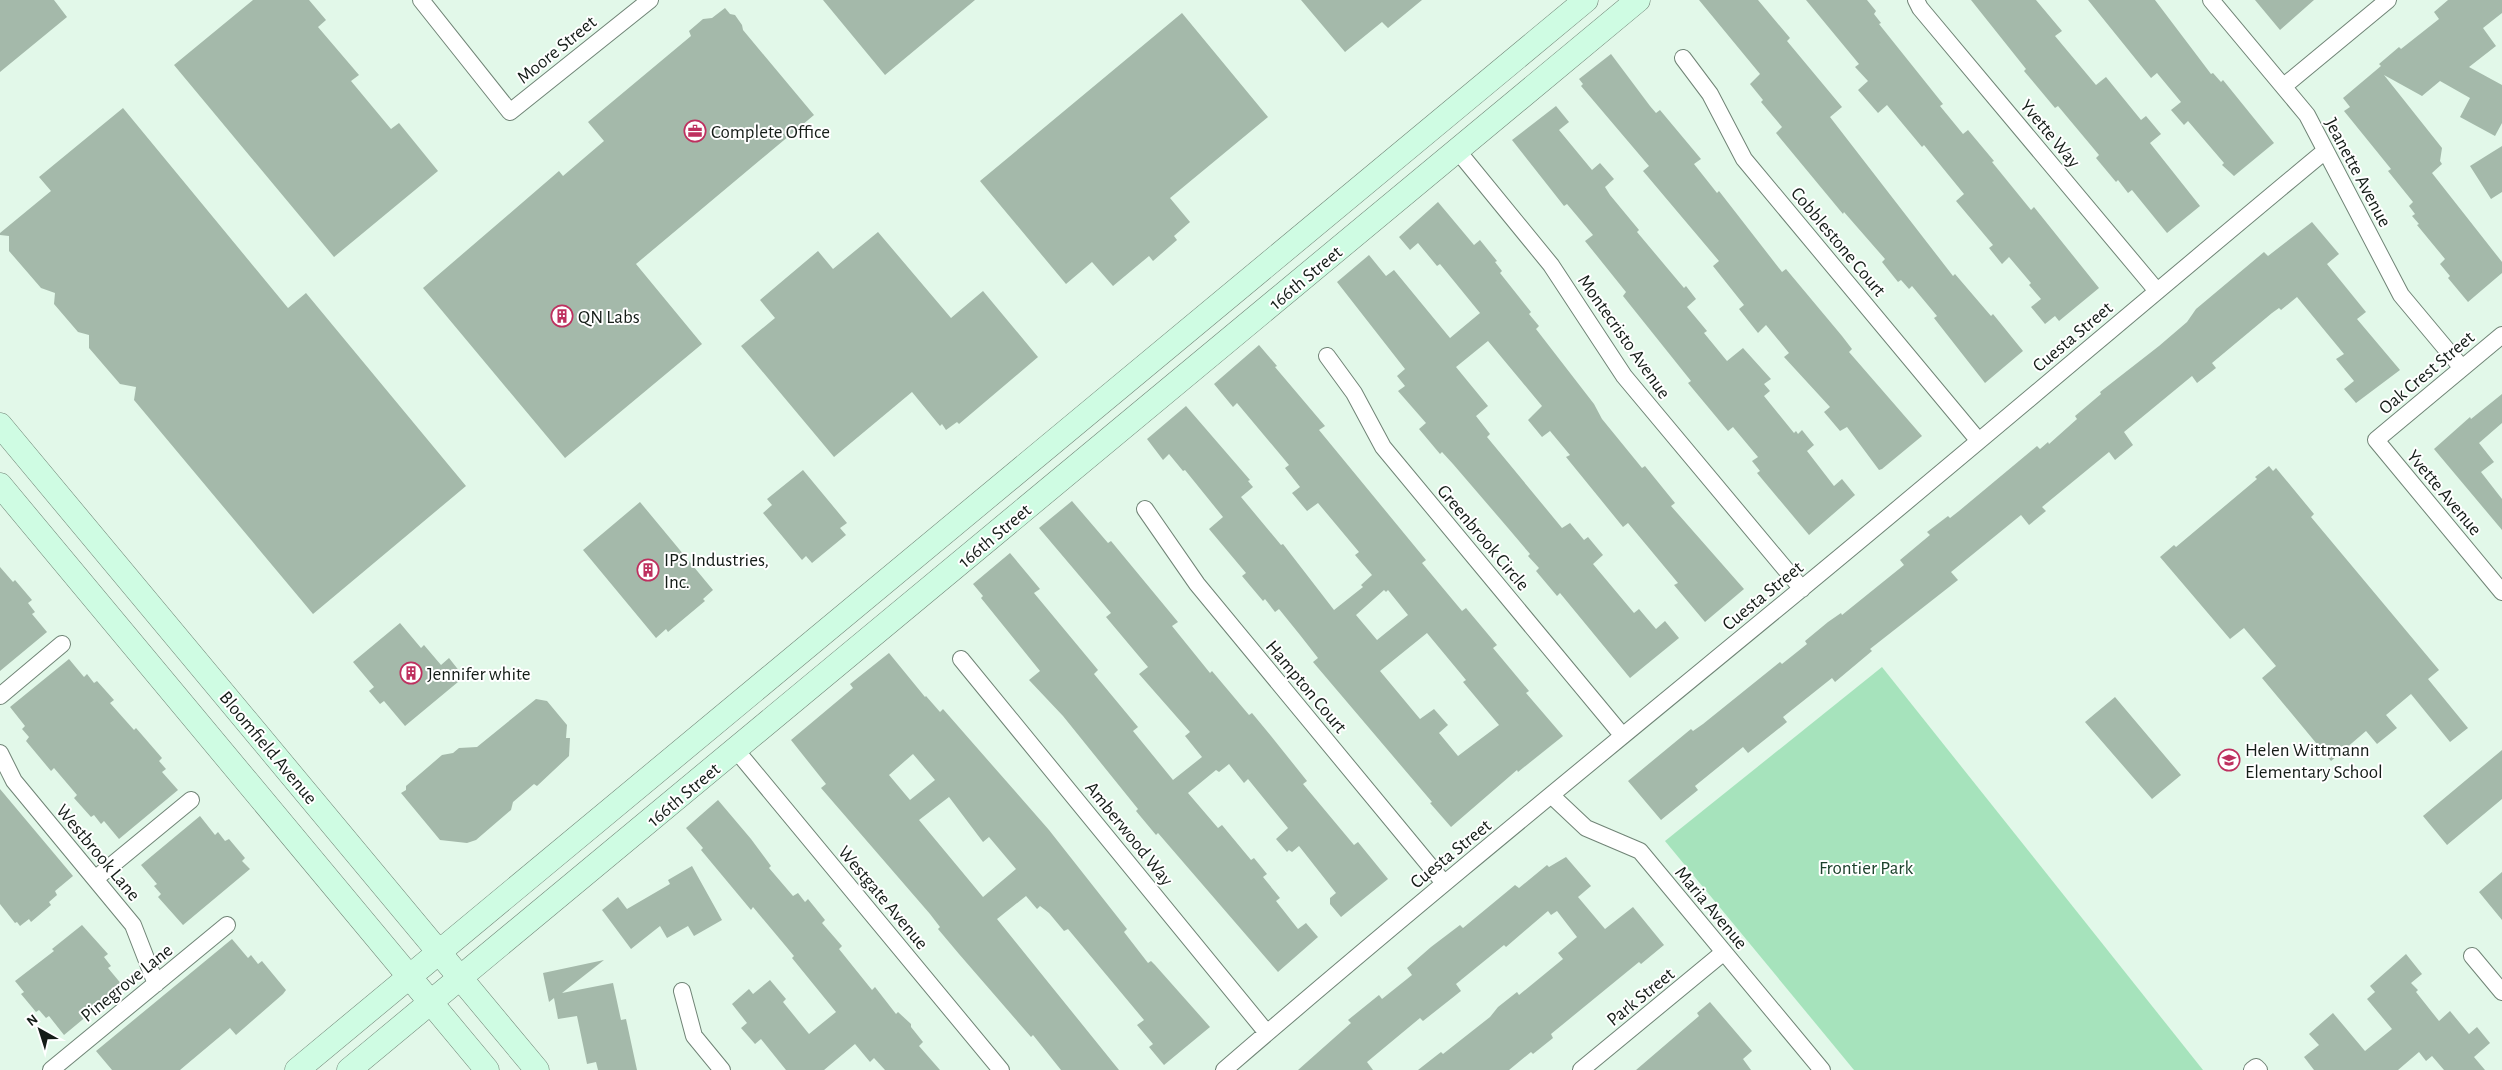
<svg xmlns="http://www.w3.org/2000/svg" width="2502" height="1070" font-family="'Alegreya Sans',sans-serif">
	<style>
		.green { fill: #a6e3bc }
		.building { fill: #a4b9aa; fill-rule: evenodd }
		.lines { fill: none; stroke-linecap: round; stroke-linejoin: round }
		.street-casing { stroke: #708476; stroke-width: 18 }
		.secondary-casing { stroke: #708476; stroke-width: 25 }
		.street { stroke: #fff; stroke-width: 16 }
		.secondary { stroke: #cffce3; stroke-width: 24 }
		.labels { text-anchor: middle; stroke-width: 4; stroke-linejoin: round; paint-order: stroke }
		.street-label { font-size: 19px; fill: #141c17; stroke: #fff }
		.poi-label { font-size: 19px; fill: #141c17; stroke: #fff; text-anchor: start }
		.park-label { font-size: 19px; fill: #1b412b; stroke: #fff }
	</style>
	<rect width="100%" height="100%" fill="#e2f8e9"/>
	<path class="green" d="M1882 667 2203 1070H1854L1665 841Z"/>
	<path class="building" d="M0 0H54L67 17 0 72Z
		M253 0H309L326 20 318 27 359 75 351 81 391 129 399 123 438 171 334 257 174 65Z
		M823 0H975L885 75Z
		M1301 0H1422L1388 28 1382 22 1345 52Z
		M1699 0H1758L1790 38 1787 41 1842 107 1830 117 1953 276 1955 274 1991 316 1993 314 2023 351 1985 383 1934 318 1937 316 1912 286 1909 289 1901 280 1898 282 1882 262 1885 259 1844 212 1843 214 1776 133 1782 127 1761 102 1763 100 1750 84 1760 74Z
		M1806 0H1867L1876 11 1874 14 1881 23 1879 24 1943 104 1940 106 1963 134 1968 130 1994 161 1992 162 2031 210 2034 207 2099 288 2059 321 2055 316 2045 324 2031 307 2041 299 2029 285 2031 283 2009 257 2002 264 1989 248 1993 245 1956 201 1964 194 1924 145 1922 147 1887 105 1878 113 1858 90 1868 81 1855 67 1859 64Z
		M1971 0H2036L2062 31 2055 36 2096 85 2106 77 2141 120 2146 116 2161 134 2150 143 2200 206 2167 233 2132 190 2128 193 2118 180 2116 182 2096 158 2099 155 2058 106 2055 108 2035 84 2024 71 2026 69Z
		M2088 0H2155L2211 74 2213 73 2221 82 2223 80 2274 143 2234 176 2222 165 2224 163 2188 121 2184 125 2171 110 2181 102 2157 73 2151 78Z
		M2255 0H2314L2280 30Z
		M2448 0H2502V13L2483 28 2496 46 2469 67 2502 85V123L2495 136 2460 117 2470 98 2440 81 2422 96 2384 75 2442 148 2440 161 2442 164 2432 173 2502 262V273L2468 302 2448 278 2450 276 2440 264 2445 259 2417 225 2419 224 2412 216 2415 214 2409 206 2413 202 2388 171 2391 169 2344 111 2350 107 2343 98 2381 66 2379 64 2399 47 2401 49 2439 19 2434 12Z
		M725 8 730 14 735 15 742 25 743 30 814 115 636 264 702 344 565 458 423 288 559 171 563 176 604 141 588 122 691 36 689 31 703 19 712 18Z
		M1182 13 1268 117 1170 198 1190 222 1174 236 1177 240 1153 261 1149 256 1113 286 1092 262 1066 284 980 181Z
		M1611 54 1650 106 1656 113 1660 110 1701 159 1694 164 1717 193 1719 191 1782 272 1786 269 1842 336 1852 349 1849 352 1922 436 1882 469 1879 470 1847 427 1840 431 1824 412 1830 407 1784 357 1789 353 1766 325 1758 333 1739 309 1744 305 1713 266 1719 261 1643 171 1649 166 1581 86 1583 84 1579 79Z
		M1556 106 1569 122 1559 130 1592 170 1600 163 1614 179 1605 187 1610 195 1639 230 1637 232 1684 288 1686 286 1696 299 1687 307 1707 331 1704 333 1727 361 1743 348 1771 379 1764 384 1770 391 1764 396 1794 433 1796 431 1798 434 1802 430 1814 445 1807 451 1834 486 1842 479 1855 495 1809 535 1757 473 1760 471 1752 461 1758 457 1733 427 1728 431 1688 383 1691 381 1623 296 1626 292 1585 241 1593 235 1567 204 1564 206 1512 140Z
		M123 108 288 308 306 293 466 486 313 614 134 400 136 387 120 384 89 348V335L78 332 54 304 55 293 41 288 9 251V236L0 235V233L51 191 39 177Z
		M2502 146V192L2491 199 2470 166Z
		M1438 202 1474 245 1480 240 1497 261 1495 262 1502 271 1500 273 1531 312 1529 314 1539 326 1536 329 1594 404 1602 419 1642 468 1645 466 1675 503 1671 506 1744 589 1705 622 1674 585 1678 583 1628 523 1623 527 1566 457 1570 455 1550 431 1542 437 1528 420 1542 406 1488 341 1456 367 1488 406 1476 416 1490 434 1487 437 1562 528 1570 523 1584 540 1588 537 1603 555 1593 564 1634 613 1639 609 1656 629 1665 621 1679 638 1630 678 1560 593 1557 596 1536 571 1539 568 1528 556 1530 554 1508 528 1453 464 1442 452 1440 454 1419 429 1426 423 1398 391 1405 386 1397 376 1405 369 1337 282 1369 255 1386 276 1394 270 1450 338 1480 313 1440 264 1437 266 1418 243 1410 250 1399 237Z
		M2312 222 2339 254 2327 264 2366 312 2357 319 2400 370 2356 403 2344 389 2354 381 2336 359 2344 354 2297 297 2281 310 2279 308 2272 313 2212 363 2216 368 2197 383 2192 376 2124 432 2133 445 2115 460 2109 452 2042 507 2046 511 2029 525 2021 515 1951 572 1958 580 1870 649 1872 651 1835 682 1832 678 1783 717 1787 722 1748 753 1743 747 1695 786 1698 790 1661 820 1628 781 1691 729 1693 731 1703 724 1780 662 1782 664 1807 644 1805 641 1828 622 1841 613 1842 615 1904 565 1900 560 1930 535 1927 532 1948 516 1950 518 1959 511 2037 446 2040 449 2048 442 2049 444 2077 419 2075 416 2101 394 2100 392 2159 346 2187 322 2196 309 2264 252 2268 256Z
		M878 232 951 318 983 291 1038 357 959 424 957 422 946 430 942 424 940 426 912 392 834 457 741 346 775 318 760 300 818 251 833 269Z
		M1259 345 1277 366 1275 367 1325 426 1319 430 1426 560 1422 563 1462 611 1466 608 1497 645 1493 648 1529 691 1526 693 1563 736 1518 772 1517 770 1451 827 1430 803 1432 802 1313 662 1318 658 1300 635 1279 609 1275 612 1265 599 1263 601 1242 576 1246 573 1209 529 1223 517 1185 470 1183 471 1169 454 1163 460 1147 439 1186 406 1250 480 1248 481 1253 487 1241 497 1281 545 1283 544 1334 610 1363 587 1361 585 1372 575 1355 555 1359 552 1318 503 1307 511 1292 493 1300 487 1285 468 1289 465 1237 403 1233 407 1214 384ZM1384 590 1386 592 1388 590 1408 615 1377 640 1356 615ZM1427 633 1466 680 1463 682 1499 725 1458 756 1439 733 1448 725 1434 709 1420 719 1380 671Z
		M2502 394V423L2479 443 2494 462 2481 472 2502 499V530L2434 449 2470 417 2471 419Z
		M2269 466 2273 471 2276 468 2314 514 2311 517 2439 670 2428 679 2468 728 2450 742 2411 694 2386 715 2397 728 2377 744 2366 731 2331 761 2262 678 2276 666 2244 628 2230 639 2160 557 2174 545 2176 547 2257 479 2255 477Z
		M803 470 847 523 840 528 846 535 812 563 806 556 802 560 763 513 772 505 767 499Z
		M1072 501 1108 543 1111 541 1178 622 1172 626 1210 673 1212 671 1249 715 1252 713 1271 736 1307 781 1303 784 1354 845 1358 842 1388 879 1341 917 1330 904V898L1336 893 1299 846 1292 852 1289 850 1287 852 1276 839 1288 828 1248 779 1244 783 1229 764 1219 772 1216 770 1188 793 1218 828 1222 825 1251 860 1254 858 1267 874 1263 877 1280 898 1276 901 1298 929 1306 923 1318 937 1278 972 1158 833 1156 835 1136 811 1138 809 1063 716 1029 680 1040 671 981 598 983 596 973 584 1010 553 1040 589 1034 593 1098 670 1094 674 1138 727 1133 731 1173 780 1202 757 1185 736 1190 732 1139 674 1148 667 1106 617 1111 613 1039 528Z
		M640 502 713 590 703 599 705 601 668 632 666 629 656 638 583 550Z
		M0 567 13 582 15 580 32 600 28 603 35 612 32 614 47 632 0 671Z
		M400 623 421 648 424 645 441 665 449 658 464 677 405 726 384 701 380 704 369 691 374 687 353 662Z
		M889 653 925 697 926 696 940 712 943 709 1049 830 1127 929 1124 932 1148 963 1151 961 1155 965 1210 1027 1164 1065 1149 1047 1153 1044 1137 1025 1144 1020 1068 929 1064 931 1049 913 1040 906 1037 909 1026 896 997 919 1119 1070H1061L1033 1035 1031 1037 959 954 938 929 940 927 930 914 821 788 826 784 791 740 853 688 850 684ZM913 754 935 780 910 800 889 775ZM949 797 983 842 989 837 1016 869 983 897 919 820Z
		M69 659 84 677 87 674 94 683 97 681 114 700 110 703 134 730 136 728 162 758 159 761 166 769 162 772 178 790 119 839 104 821 101 824 94 815 91 817 74 798 77 795 54 768 51 771 26 741 29 737 22 729 25 726 10 707Z
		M2115 697 2181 775 2152 799 2085 722Z
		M536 699 547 701 567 725 566 738H570L569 756 537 786 534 784 513 802 511 810 476 840 467 843 440 840 401 793 406 790V786L442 755 453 753 459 748 477 747Z
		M2502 750V799L2447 845 2423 816Z
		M0 789 73 876 55 891 57 895 49 902 51 905 31 922 29 919 20 926 17 922 15 923 0 904Z
		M718 800 751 839 771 866 769 868 793 896 798 893 805 902 808 899 825 920 822 923 842 946 839 949 872 990 875 987 896 1014 898 1012 911 1024V1027L923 1042 919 1046 940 1070H885L874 1058 870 1062 855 1044 824 1070H786L761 1039 755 1044 741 1028 747 1023 732 1004 749 989 753 994 770 980 786 999 783 1002 809 1034 836 1012 792 958 794 956 753 907 751 910 701 850 703 848 686 828Z
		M200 816 215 835 218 832 225 841 229 839 245 858 242 861 250 869 183 925 158 897 161 894 154 886 157 884 141 865Z
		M1566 857 1591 886 1578 897 1605 929 1633 907 1664 945 1641 964 1639 962 1551 1034 1553 1038 1533 1054 1531 1052 1509 1070H1418L1441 1052 1443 1054 1490 1017 1498 1007 1517 992 1519 995 1563 959 1558 953 1577 937 1557 911 1551 915 1548 911 1506 947 1504 945 1456 984 1461 991 1423 1021 1420 1018 1367 1062 1373 1070H1298L1351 1023 1348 1020 1379 995 1382 999 1412 975 1407 968 1431 947 1460 925 1463 928 1515 885 1519 888 1547 865 1549 867Z
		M692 866 722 920 694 936 688 926 667 938 660 926 631 949 602 910 618 897 627 909 670 884 668 880Z
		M2502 872V920L2479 892Z
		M82 925 108 954 104 957 111 966 108 968 123 986 64 1035 49 1016 46 1018 39 1010 36 1012 21 994 24 992 15 981 54 951 52 949Z
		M232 939 248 958 251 955 258 964 262 961 286 990 283 994 236 1035 230 1028 180 1070H112L96 1051Z
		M2406 954 2422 974 2411 983 2418 990 2416 992 2439 1021 2450 1011 2469 1034 2477 1027 2490 1043 2474 1057 2485 1070H2444L2432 1056 2426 1061 2419 1052 2398 1070H2314L2304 1057 2319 1045 2309 1034 2333 1013 2365 1051 2392 1029 2367 999 2375 992 2370 986Z
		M604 960 562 993 613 983 621 1020 626 1019 637 1070H598L596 1062 587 1064 577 1016 558 1019 554 998 549 1002 543 973Z
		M1710 1002 1752 1051 1743 1059 1751 1070H1636L1699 1016 1697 1013Z"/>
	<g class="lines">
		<g class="street-casing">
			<path id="street" d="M421 0 510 112 650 0
				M1916 0 1920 8 2157 291
				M2211 0 2307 115 2401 295 2462 368
				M1683 58 1710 94 1744 159 1978 440
				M2284 86 2388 0
				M1457 150 1551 265 1624 376 1802 589
				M2502 335 2376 440 2502 592
				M1327 356 1354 393 1383 447 1622 735
				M1145 509 1197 584 1444 883
				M961 659 1267 1033
				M0 696 62 644
				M736 750 1001 1070
				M0 753 14 781 133 925 156 984
				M1552 796 1586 828 1640 851 1822 1070
				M95 879 191 800
				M2472 956 2502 992
				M682 991 694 1036 722 1070
				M51 1070 227 925
				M1224 1070C1413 907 1607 749 1800 590 1976 445 2149 297 2325 151
				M1581 1070 1724 952
				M2252 1070 2256 1067 2259 1070"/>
		</g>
		<g class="secondary-casing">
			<path id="secondary" d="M0 425 537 1070
				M0 485 487 1070
				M297 1070 1586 0
				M349 1070 1638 0"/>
		</g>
		<use href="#street" class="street"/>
		<use href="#secondary" class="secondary"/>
	</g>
	<defs>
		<g id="office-ring" transform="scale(1.125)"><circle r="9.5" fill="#fff" stroke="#be305f" stroke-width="1.5"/><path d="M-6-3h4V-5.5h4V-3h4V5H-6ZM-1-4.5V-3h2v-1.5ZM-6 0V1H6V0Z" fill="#be305f"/></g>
		<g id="building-ring" transform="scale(1.125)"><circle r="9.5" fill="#fff" stroke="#be305f" stroke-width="1.5"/><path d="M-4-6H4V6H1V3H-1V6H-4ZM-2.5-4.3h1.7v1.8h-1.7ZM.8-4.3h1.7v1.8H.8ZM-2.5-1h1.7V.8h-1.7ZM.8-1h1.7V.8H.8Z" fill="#be305f"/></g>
		<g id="school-ring" transform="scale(1.125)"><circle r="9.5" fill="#fff" stroke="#be305f" stroke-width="1.5"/><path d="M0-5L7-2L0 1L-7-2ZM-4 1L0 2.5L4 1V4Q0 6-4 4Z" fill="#be305f"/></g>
	</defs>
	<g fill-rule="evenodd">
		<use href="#office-ring" x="695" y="131"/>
		<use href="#building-ring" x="562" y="316"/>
		<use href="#building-ring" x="648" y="570"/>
		<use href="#building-ring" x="411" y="673"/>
		<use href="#school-ring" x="2229" y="760"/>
	</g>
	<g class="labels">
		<g class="street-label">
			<text transform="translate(556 49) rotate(-39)" y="7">Moore Street</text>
			<text transform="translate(2051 133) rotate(50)" y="7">Yvette Way</text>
			<text transform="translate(2359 172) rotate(62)" y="7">Jeanette Avenue</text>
			<text transform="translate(1839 241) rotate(50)" y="7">Cobblestone Court</text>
			<text transform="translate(1305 277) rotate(-40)" y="7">166th Street</text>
			<text transform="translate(1625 336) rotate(55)" y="7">Montecristo Avenue</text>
			<text transform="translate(2072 336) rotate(-40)" y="7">Cuesta Street</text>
			<text transform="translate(2426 372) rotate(-40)" y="7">Oak Crest Street</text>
			<text transform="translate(2445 492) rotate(50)" y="7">Yvette Avenue</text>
			<text transform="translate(994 535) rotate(-40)" y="7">166th Street</text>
			<text transform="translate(1484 537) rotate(50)" y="7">Greenbrook Circle</text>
			<text transform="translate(1762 595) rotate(-39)" y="7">Cuesta Street</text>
			<text transform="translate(1307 686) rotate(50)" y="7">Hampton Court</text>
			<text transform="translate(269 747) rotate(50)" y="7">Bloomfield Avenue</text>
			<text transform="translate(683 794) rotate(-40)" y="7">166th Street</text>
			<text transform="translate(1130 833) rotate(51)" y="7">Amberwood Way</text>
			<text transform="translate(99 852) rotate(50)" y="7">Westbrook Lane</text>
			<text transform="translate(1450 853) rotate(-39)" y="7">Cuesta Street</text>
			<text transform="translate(884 897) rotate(50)" y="7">Westgate Avenue</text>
			<text transform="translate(1712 907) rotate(50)" y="7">Maria Avenue</text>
			<text transform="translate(126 982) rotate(-39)" y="7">Pinegrove Lane</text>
			<text transform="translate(1640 996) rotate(-39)" y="7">Park Street</text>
		</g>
		<g class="poi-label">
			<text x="711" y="138">Complete Office</text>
			<text x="578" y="323">QN Labs</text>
			<text x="664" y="566">IPS Industries,<tspan x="664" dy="22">Inc.</tspan></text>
			<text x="427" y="680">Jennifer white</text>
			<text x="2245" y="756">Helen Wittmann<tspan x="2245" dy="22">Elementary School</tspan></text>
		</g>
		<g class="park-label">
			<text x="1866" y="874">Frontier Park</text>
		</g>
	</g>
	<g transform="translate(40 1030) rotate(321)" stroke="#ffffff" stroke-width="4" paint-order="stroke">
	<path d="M0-4L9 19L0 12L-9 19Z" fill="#141c17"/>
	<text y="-8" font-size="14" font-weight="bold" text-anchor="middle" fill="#141c17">N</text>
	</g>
</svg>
